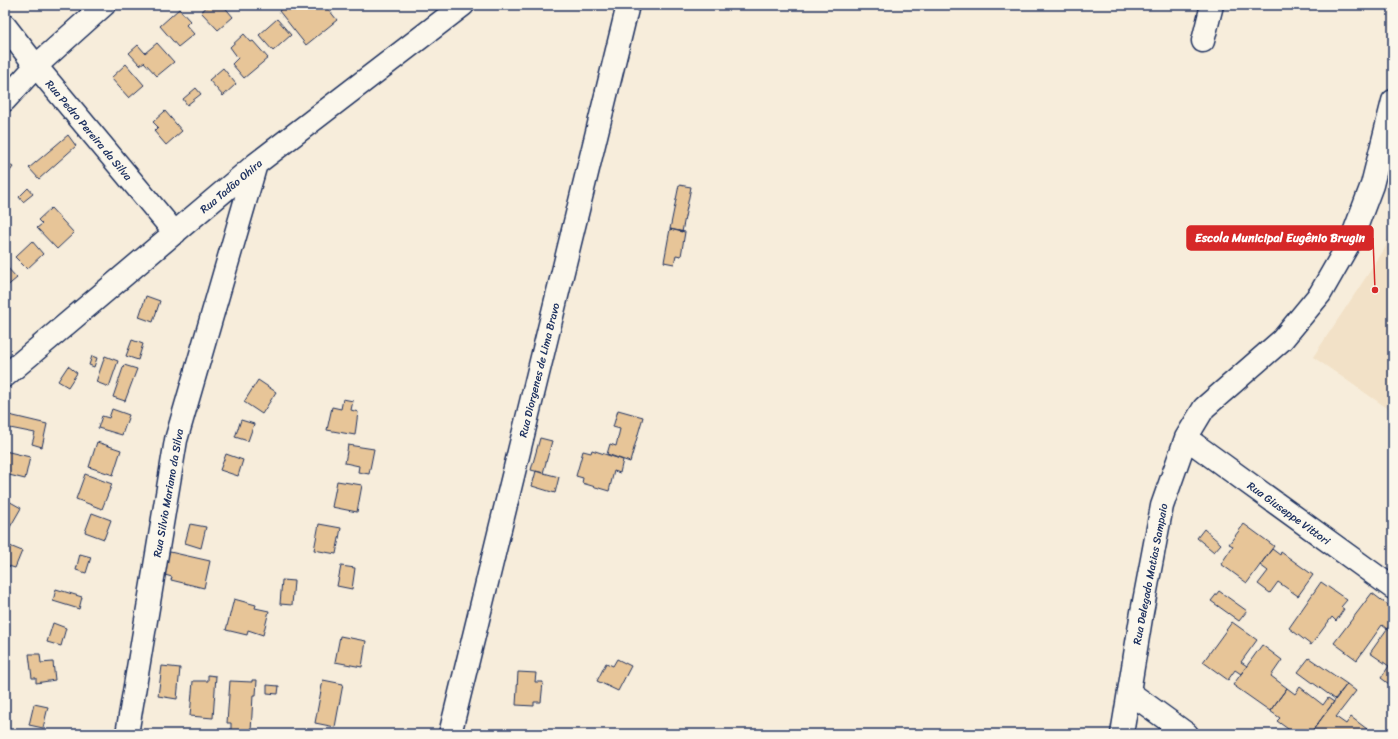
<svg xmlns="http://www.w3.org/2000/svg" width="1398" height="739" font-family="Sriracha,sans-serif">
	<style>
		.built { fill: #f2e1c7 }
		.building { fill: #e7c598; stroke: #1b2f5e }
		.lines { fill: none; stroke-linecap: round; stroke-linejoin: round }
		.minor-casing { stroke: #1b2f5e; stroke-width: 25 }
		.minor { stroke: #fbf7ec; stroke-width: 22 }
		.labels { text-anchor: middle; stroke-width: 3; stroke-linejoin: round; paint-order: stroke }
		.street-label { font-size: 11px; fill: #1b2f5e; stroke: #fbf7ec }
		.leader { fill: none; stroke: #d62828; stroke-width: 1.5 }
		.callout-dot { fill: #d62828; stroke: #fbf7ec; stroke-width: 1.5 }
		.callout { fill: #d62828; stroke: #d62828; stroke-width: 1.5 }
		.callout-label { font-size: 12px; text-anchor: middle; font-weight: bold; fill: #fff }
	</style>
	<rect width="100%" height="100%" fill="#f7eddb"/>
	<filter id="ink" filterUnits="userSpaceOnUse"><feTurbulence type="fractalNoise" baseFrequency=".025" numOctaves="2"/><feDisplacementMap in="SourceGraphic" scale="8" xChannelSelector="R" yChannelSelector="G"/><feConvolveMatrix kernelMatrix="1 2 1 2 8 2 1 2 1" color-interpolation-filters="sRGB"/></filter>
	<g filter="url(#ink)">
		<path class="built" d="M1393 228V412L1313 357 1384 250Z"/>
		<path class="building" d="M209 5H223L233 17 218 30 201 12Z
			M286 5H325L337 20 306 45 279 11Z
			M179 9 190 21 186 25 194 34 178 47 160 26Z
			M277 19 291 35 273 51 259 35Z
			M244 34 251 42 253 41 268 58 244 78 232 64 238 58 230 47Z
			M157 43 174 62 157 76 144 62 140 65 129 53 138 45 145 53Z
			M126 64 144 85 129 98 111 78Z
			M223 68 236 84 223 96 209 80Z
			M196 88 201 94 187 105 183 99Z
			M165 111 182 131 166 145 154 131 158 127 153 122Z
			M68 135 76 146 39 179 29 168Z
			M5 162 13 167 5 178Z
			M679 185 691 187 682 232 670 229Z
			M28 188 33 194 23 202 19 197Z
			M51 208 74 233 57 249 37 228 42 224 38 220Z
			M670 229 685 232 681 256 676 255 674 264 664 262Z
			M32 241 43 254 27 269 15 257Z
			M5 265 17 278 5 288Z
			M146 296 160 301 153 322 139 317Z
			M132 340 143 344 138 360 126 356Z
			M92 356 97 358 94 367 89 365Z
			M105 356 118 361 109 387 96 382Z
			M124 365 137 369 125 401 113 397Z
			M68 366 77 373 68 387 58 381Z
			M258 380 276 392 262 414 244 402Z
			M343 399 353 401 351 410 358 412 355 435 327 430 332 407 341 409Z
			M112 409 129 415 122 435 98 428 102 416 109 418Z
			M618 410 643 417 630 462 607 454 610 444 616 446 620 429 613 427Z
			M5 414 47 424 42 447 32 444 35 433 5 427Z
			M241 420 254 424 248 441 235 437Z
			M540 438 552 441 543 473 531 470Z
			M97 442 121 450 113 475 89 467Z
			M348 445 374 449 369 474 358 472 359 466 345 463Z
			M592 450 623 460 620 473 614 471 609 491 582 483 583 478 576 476 583 451 591 453Z
			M5 451 30 457 25 479 5 474Z
			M226 454 243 460 238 476 220 470Z
			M536 471 559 477 555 493 532 486Z
			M85 474 112 484 102 509 76 499Z
			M337 481 362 485 357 512 332 507Z
			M5 499 21 508 9 529 5 527Z
			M92 513 111 520 104 539 85 532Z
			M190 524 206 527 201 548 185 543Z
			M319 524 341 528 336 554 314 550Z
			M1244 524 1274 546 1247 583 1221 564 1233 546 1229 544Z
			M1204 529 1221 544 1214 552 1197 538Z
			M5 544 22 551 15 568 5 565Z
			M1272 549 1280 555 1281 552 1313 575 1298 596 1278 582 1270 593 1258 584 1268 571 1260 565Z
			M163 552 169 554 170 552 210 561 204 588 171 580 172 577 158 573Z
			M80 554 91 557 86 573 76 570Z
			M341 566 355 568 352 589 337 586Z
			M282 580 294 581 292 605 280 604Z
			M1321 582 1347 600 1341 607 1344 609 1336 621 1332 617 1311 645 1289 628Z
			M56 589 82 597 79 609 53 601Z
			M1219 591 1247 611 1239 621 1211 601Z
			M1372 593 1393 609V621L1387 629 1382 625 1357 660 1334 643Z
			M234 599 256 605 255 608 269 611 263 635 248 630 247 635 226 630Z
			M1232 622 1257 640 1241 662 1247 666 1241 674 1235 670 1228 680 1203 662Z
			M53 623 66 628 61 646 47 642Z
			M1387 629 1393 633V687L1381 678 1389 666 1370 653Z
			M340 636 366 641 362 667 335 662Z
			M1262 645 1282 660 1271 676 1287 688 1270 711 1233 685Z
			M29 654H40L41 663 53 662 55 680 36 683V678H32Z
			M1309 658 1347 684 1335 699 1298 672Z
			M617 659 631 666 618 691 597 681 606 663 613 666Z
			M162 666 180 668 177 699 158 696Z
			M518 672 536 673 535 682H543L541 702H534V706L516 705Z
			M208 675 216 676 213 718 190 716 193 681H208Z
			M252 680H257L256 695H253L251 732 231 731V723H227L230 681 252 682Z
			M323 680 343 684 335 727 315 723Z
			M1347 684 1356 691 1336 717 1346 724 1351 717 1367 729 1363 734H1310Z
			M267 685 279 686 278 694 267 693Z
			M1300 687 1323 705 1328 698 1334 702 1310 734H1295L1277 721 1280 718 1270 711 1287 688 1295 694Z
			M34 704 48 707 43 728 29 725Z"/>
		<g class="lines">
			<g class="minor-casing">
				<path id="minor" d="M5 26 36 66 175 233
					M1203 41 1212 5
					M5 100 36 66 104 5
					M5 376 256 164 463 5
					M1186 438 1393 588
					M1129 692 1187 734
					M127 734 176 440 256 164
					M450 734 628 5
					M1122 734 1142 612 1162 506 1186 438 1204 408 1282 340 1320 294 1352 238 1372 185 1393 101"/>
			</g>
			<use href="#minor" class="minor"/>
		</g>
	</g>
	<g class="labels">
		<g class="street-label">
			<text transform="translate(89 130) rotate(50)" y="4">Rua Pedro Pereira da Silva</text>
			<text transform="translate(231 186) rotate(-40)" y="4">Rua Tadão Ohira</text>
			<text transform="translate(539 370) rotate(-76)" y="4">Rua Diorgenes de Lima Bravo</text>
			<text transform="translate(168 493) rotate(-80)" y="4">Rua Silvio Mariano da Silva</text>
			<text transform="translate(1289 513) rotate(36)" y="4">Rua Giuseppe Vittori</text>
			<text transform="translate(1150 574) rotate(-79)" y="4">Rua Delegado Matias Sampaio</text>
		</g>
	</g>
	<path class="leader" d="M1375 290L1373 238"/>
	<circle class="callout-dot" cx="1375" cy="290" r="4"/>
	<rect class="callout" x="1187" y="226" width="186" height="24" rx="4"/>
	<g class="callout-label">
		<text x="1280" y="242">Escola Municipal Eugênio Brugin</text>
	</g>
	<rect width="1398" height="739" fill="none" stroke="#fbf7ec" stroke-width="20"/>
	<rect x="10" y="10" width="1378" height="719" fill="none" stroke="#1b2f5e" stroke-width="1.5" filter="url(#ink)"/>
</svg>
